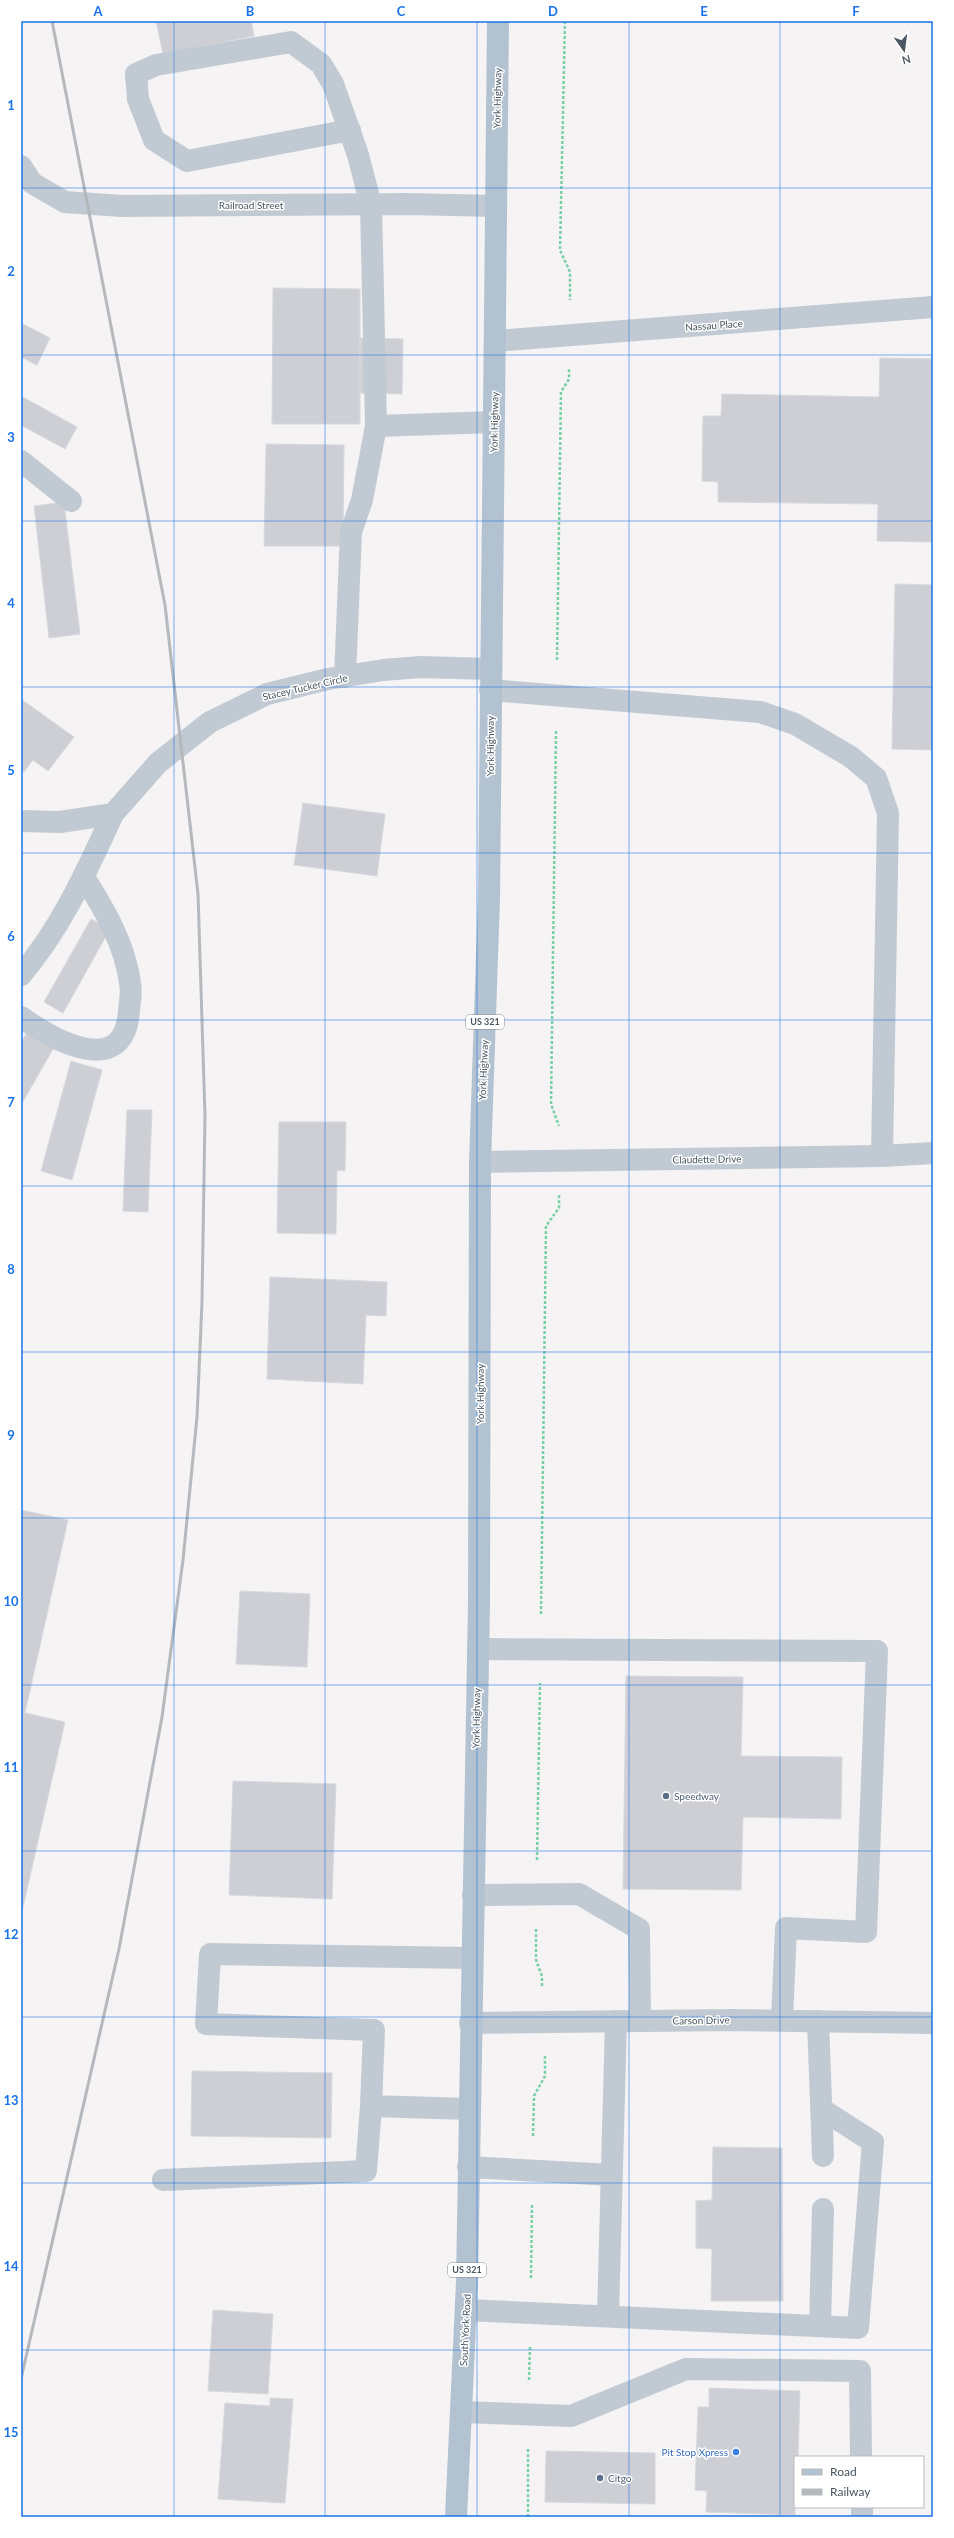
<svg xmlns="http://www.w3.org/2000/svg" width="954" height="2538" font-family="Lato,sans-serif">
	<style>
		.building { fill: #cdcfd5; stroke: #d7d9de }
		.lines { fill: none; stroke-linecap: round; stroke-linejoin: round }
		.path { stroke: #7ad0a6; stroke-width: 2.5; stroke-dasharray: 3 2; stroke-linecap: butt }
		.lane { stroke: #c1cad2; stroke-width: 22 }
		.street { stroke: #c1cad2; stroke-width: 22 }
		.primary { stroke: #b3c2d1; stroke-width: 22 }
		.rail { stroke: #b5b8bd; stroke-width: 3 }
		.grid { fill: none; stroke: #1a73e8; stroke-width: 1; stroke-opacity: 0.55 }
		.service-dot { fill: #5c6f8a; stroke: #fff; stroke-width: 1.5 }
		.shop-dot { fill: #3f7fe0; stroke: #fff; stroke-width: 1.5 }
		.labels { text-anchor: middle; stroke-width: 3; stroke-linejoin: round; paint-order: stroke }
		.shield { fill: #fff; stroke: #808990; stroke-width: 1 }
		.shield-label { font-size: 9px; font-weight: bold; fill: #4a5661 }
		.street-label { font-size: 10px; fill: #4a5661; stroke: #fff }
		.service-label { font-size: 10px; fill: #4e5e75; stroke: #fff; text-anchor: start }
		.shop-label { font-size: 10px; fill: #366cbe; stroke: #fff; text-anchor: end }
		.neatline { fill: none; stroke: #1a73e8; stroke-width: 1.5 }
		.grid-label { font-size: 13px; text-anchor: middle; font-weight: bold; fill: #1a73e8 }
	</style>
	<rect width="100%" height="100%" fill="#f5f3f3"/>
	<path class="building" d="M156 21H251L254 36 163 54Z
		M273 288 360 289V424H272Z
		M21 323 50 338 37 365 21 357Z
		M360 338 403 339 402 394 360 393Z
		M880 358 933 359V542L877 541 878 504 718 502V482L702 481 703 416H721L722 394 879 397Z
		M21 396 77 427 65 449 21 425Z
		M266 444 344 445 343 546H264Z
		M64 502 80 634 49 638 34 506Z
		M895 584 933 585V750L892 749Z
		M21 699 74 737 48 771 33 760 24 772 21 769Z
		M303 803 385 814 377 876 294 865Z
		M91 919 110 929 63 1013 44 1002Z
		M30 1027 57 1042 21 1105V1043Z
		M71 1061 102 1070 72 1180 41 1171Z
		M127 1110H152L148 1212 123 1211Z
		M279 1122H346L345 1171 337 1170 336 1234 277 1233Z
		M270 1277 387 1282 386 1316 366 1315 363 1384 267 1379Z
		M21 1510 68 1520 25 1713 65 1722 21 1916Z
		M240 1591 310 1594 307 1667 236 1664Z
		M626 1676 743 1677 741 1756 842 1757 841 1819 743 1817 741 1890 623 1889Z
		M233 1781 336 1784 332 1899 229 1895Z
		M192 2071 332 2073 331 2138 191 2136Z
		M713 2147 782 2148 783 2301H711L712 2249 696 2248V2201L712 2200Z
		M213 2310 273 2314 268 2394 208 2391Z
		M709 2388 800 2391 798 2457H795V2515L706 2512 707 2491 695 2490 698 2407H709Z
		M270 2398 293 2399 285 2503 218 2499 225 2403 270 2406Z
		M546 2451 655 2453V2504L545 2502Z"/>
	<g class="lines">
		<path class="path" d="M565 21 560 250 570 272V300
			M557 660 561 392 569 379V369
			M556 731 551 1104 559 1126
			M541 1614 546 1226 559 1208V1195
			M537 1860 540 1683
			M536 1929V1960L542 1976V1987
			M533 2136 534 2096 545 2076V2056
			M531 2278 532 2205
			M529 2380 530 2347
			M528 2449V2517"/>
		<path class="lane" d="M350 130 187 161 154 140 138 99 136 74 156 65 291 42 321 64 333 84 358 155 371 205 376 426
			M345 677 351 532 362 500 376 426 494 422
			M490 690 760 712 795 724 851 757 876 778 888 813 882 1156
			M21 821 60 822 113 814 158 763 210 722 267 694 328 679 383 670 421 667 490 669
			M21 1017C55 1041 125 1080 129 1010 130 1001 132 991 130 983 125 944 104 909 84 877
			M478 1649 877 1651 866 1932 786 1928 782 2020
			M473 1895 579 1894 639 1929 640 2021
			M818 2021 823 2156
			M371 2106 374 2030 206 2024 210 1954 471 1958
			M468 2167 612 2175
			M163 2180 366 2171 371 2106 469 2109
			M466 2310 858 2328 873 2142 823 2110
			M608 2315 616 2021
			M820 2326 823 2209
			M461 2412 571 2416 686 2369 860 2371 861 2457
			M862 2507V2517"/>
		<path class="street" d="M21 166 32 183 65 202 122 206 408 204 496 206
			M495 341 933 307
			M21 461 71 501
			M21 975C62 927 87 870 113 814
			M480 1162 882 1156 933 1153
			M470 2023 733 2020 933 2023"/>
		<path class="primary" d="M456 2517 467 2282 479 1601 480 1162 489 898 498 21"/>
		<path class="rail" d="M21 2379 119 1949 162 1717 183 1560 197 1417 202 1302 205 1116 198 894 165 605 52 21"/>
	</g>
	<path class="grid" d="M174 21V2517M325 21V2517M477 21V2517M629 21V2517M780 21V2517M21 188H933M21 355H933M21 521H933M21 687H933M21 853H933M21 1020H933M21 1186H933M21 1352H933M21 1518H933M21 1685H933M21 1851H933M21 2017H933M21 2183H933M21 2350H933"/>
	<g class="service-dot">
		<circle cx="666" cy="1796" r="4"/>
		<circle cx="600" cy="2478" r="4"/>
	</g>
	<circle class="shop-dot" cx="736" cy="2452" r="4"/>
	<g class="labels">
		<g class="shield">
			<rect x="466" y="1015" width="38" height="14" rx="3"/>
			<rect x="448" y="2263" width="38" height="14" rx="3"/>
		</g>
		<g class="shield-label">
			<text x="485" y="1025">US 321</text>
			<text x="467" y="2273">US 321</text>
		</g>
		<g class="street-label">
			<text transform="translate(497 98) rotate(-89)" y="4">York Highway</text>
			<text x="251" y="209">Railroad Street</text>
			<text transform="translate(714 325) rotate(-4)" y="4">Nassau Place</text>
			<text transform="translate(494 422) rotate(-89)" y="4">York Highway</text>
			<text transform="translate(305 687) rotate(-13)" y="4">Stacey Tucker Circle</text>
			<text transform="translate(490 746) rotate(-90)" y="4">York Highway</text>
			<text transform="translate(483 1070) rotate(-88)" y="4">York Highway</text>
			<text transform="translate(707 1159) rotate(-1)" y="4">Claudette Drive</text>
			<text transform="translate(480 1394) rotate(-90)" y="4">York Highway</text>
			<text transform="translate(476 1718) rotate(-89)" y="4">York Highway</text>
			<text transform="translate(701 2020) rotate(-1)" y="4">Carson Drive</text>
			<text transform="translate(465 2330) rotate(-87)" y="4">South York Road</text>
		</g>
		<g class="service-label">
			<text x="674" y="1800">Speedway</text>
			<text x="608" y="2482">Citgo</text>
		</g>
		<g class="shop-label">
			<text x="728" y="2456">Pit Stop Xpress</text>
		</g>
	</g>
	<rect width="954" height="2538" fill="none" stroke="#ffffff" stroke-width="44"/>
	<rect x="794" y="2456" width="130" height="52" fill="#ffffff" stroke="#b7bbc0"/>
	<rect x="802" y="2469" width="20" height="6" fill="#b3c2d1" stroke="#b7bbc0"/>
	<text x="830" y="2476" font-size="12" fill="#4a5661">Road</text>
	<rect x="802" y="2489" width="20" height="6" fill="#b5b8bd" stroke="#b7bbc0"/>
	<text x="830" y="2496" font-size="12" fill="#4a5661">Railway</text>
	<g transform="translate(904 50) rotate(166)" stroke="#ffffff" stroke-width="3" paint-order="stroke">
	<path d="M0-3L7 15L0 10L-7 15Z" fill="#4a5661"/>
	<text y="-6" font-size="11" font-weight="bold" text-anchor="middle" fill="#4a5661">N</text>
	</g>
	<rect x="22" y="22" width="910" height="2494" class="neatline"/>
	<g class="grid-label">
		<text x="98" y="16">A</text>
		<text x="250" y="16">B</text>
		<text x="401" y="16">C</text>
		<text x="553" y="16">D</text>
		<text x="704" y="16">E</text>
		<text x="856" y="16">F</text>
		<text x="11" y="110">1</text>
		<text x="11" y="276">2</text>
		<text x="11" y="442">3</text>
		<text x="11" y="608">4</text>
		<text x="11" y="775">5</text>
		<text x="11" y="941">6</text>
		<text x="11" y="1107">7</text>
		<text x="11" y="1274">8</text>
		<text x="11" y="1440">9</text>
		<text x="11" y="1606">10</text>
		<text x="11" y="1772">11</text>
		<text x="11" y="1939">12</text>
		<text x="11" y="2105">13</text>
		<text x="11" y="2271">14</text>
		<text x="11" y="2437">15</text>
	</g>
</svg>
